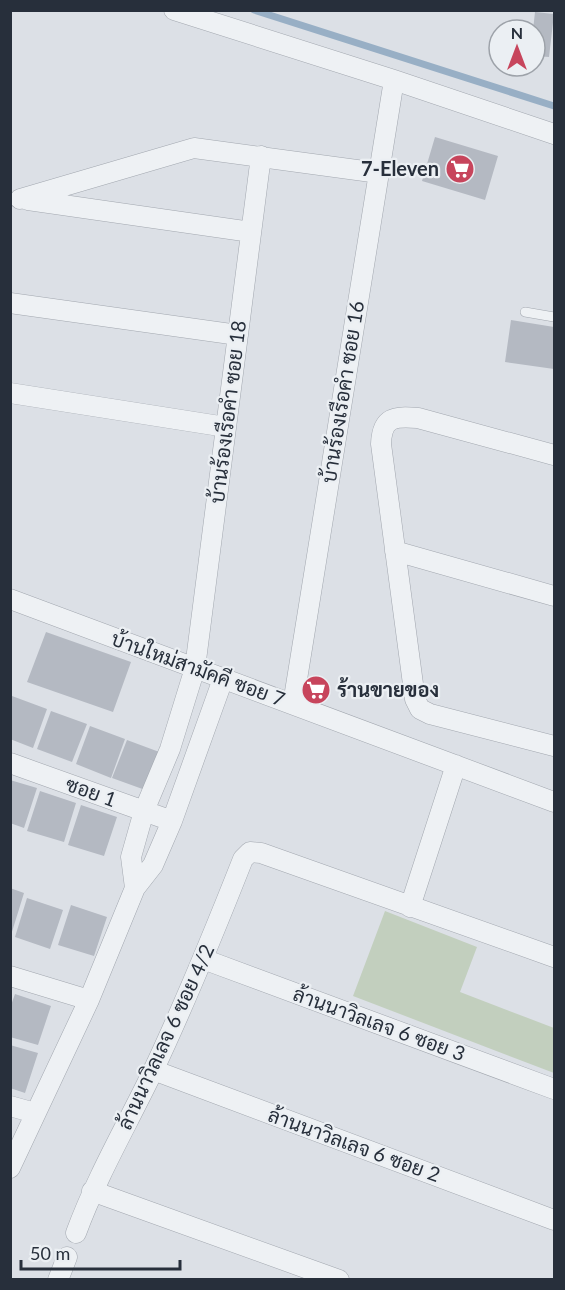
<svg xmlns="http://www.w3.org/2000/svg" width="565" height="1290" font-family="Lato,Sarabun,sans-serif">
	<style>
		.green { fill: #c2cfbe }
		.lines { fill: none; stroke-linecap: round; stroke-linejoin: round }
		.stream { stroke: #98afc5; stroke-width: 7 }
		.building { fill: #b4b9c2 }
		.lane-casing { stroke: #a2a7af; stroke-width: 10 }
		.street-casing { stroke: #a2a7af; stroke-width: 21 }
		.lane { stroke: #eef1f4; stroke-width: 9 }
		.street { stroke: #eef1f4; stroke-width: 20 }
		.labels { text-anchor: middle; stroke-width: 4.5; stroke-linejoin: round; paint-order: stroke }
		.poi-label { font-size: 20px; font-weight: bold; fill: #272f3b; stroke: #ebeff3; text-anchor: end }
		.street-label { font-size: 20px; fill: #272f3b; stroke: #ebeff3 }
	</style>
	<rect width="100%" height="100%" fill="#dce0e6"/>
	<path class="green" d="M385 911 477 947 460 992 554 1028V1073L353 996Z"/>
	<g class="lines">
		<path class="stream" d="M254 10 554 106"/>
	</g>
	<path class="building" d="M535 12 554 14 549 57 535 56V30H533Z
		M435 137 498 156 485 200 422 181Z
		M511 320 554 327V369L505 362Z
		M46 632 131 662 113 712 27 682Z
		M12 696 47 709 33 748 10 739Z
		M51 711 87 724 72 762 37 749Z
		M90 726 125 739 111 778 76 764Z
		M127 740 162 753 148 791 112 778Z
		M10 780 37 788 24 828 10 823Z
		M40 791 76 803 64 842 27 831Z
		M81 805 117 817 104 856 68 845Z
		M10 888 24 893 11 935H10Z
		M27 898 63 910 50 949 15 937Z
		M71 905 107 917 94 956 58 945Z
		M15 994 51 1006 38 1045 10 1037V1008Z
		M10 1045 38 1053 25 1093 10 1088Z"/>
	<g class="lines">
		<g class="lane-casing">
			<path id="lane" d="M525 312 554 317"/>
		</g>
		<g class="street-casing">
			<path id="street" d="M174 10 394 80 554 134
				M20 199 194 148 379 173
				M28 200 251 232
				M10 303 238 335
				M10 393 226 427
				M554 455 418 418C394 416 382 417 381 444L415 699 420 709 430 714 554 746
				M395 551 554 596
				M10 599 554 802
				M293 704 394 80
				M10 763 172 821
				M135 888 131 857 144 811 170 749 195 668 261 156
				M410 907 456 765
				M203 959 554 1089
				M10 976 89 1000
				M153 1070 554 1220
				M10 1106 35 1113
				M10 1168 89 1000 135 888 153 865 172 821 223 679
				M92 1191 339 1280
				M76 1233C97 1176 127 1125 153 1071 186 1001 215 930 243 859L250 852 261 853 554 957
				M58 1280 67 1257"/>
		</g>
		<use href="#lane" class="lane"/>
		<use href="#street" class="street"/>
	</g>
	<defs>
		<g id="supermarket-disc" transform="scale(1.5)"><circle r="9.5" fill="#c7455c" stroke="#ebeff3"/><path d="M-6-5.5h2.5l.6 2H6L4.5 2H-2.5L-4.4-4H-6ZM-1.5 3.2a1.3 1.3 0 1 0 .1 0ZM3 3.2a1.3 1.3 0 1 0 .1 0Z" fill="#fff"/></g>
	</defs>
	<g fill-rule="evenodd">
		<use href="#supermarket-disc" x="460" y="169"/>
		<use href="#supermarket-disc" x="316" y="690"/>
	</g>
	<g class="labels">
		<g class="poi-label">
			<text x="439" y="176">7-Eleven</text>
			<text x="337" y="697" text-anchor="start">ร้านขายของ</text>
		</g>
		<g class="street-label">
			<text transform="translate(343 392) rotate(-81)" y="7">บ้านร้องเรือคำ ซอย 16</text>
			<text transform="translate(228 412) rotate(-83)" y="7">บ้านร้องเรือคำ ซอย 18</text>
			<text transform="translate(198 669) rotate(20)" y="7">บ้านใหม่สามัคคี ซอย 7</text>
			<text transform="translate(91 792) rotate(20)" y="7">ซอย 1</text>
			<text transform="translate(379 1024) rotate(20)" y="7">ล้านนาวิลเลจ 6 ซอย 3</text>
			<text transform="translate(166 1037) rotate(-65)" y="7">ล้านนาวิลเลจ 6 ซอย 4/2</text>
			<text transform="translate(354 1145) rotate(20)" y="7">ล้านนาวิลเลจ 6 ซอย 2</text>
		</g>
	</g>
	<rect width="565" height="1290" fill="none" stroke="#272f3b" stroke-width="24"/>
	<g transform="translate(517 48)"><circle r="28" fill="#ebeff3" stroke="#9da2a9" stroke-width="1.5"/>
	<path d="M0-4.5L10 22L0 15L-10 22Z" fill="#c7455c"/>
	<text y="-9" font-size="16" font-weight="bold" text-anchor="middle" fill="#272f3b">N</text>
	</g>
	<path d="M21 1260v9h159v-9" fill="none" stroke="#272f3b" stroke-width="3"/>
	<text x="30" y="1260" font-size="18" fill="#272f3b" stroke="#ebeff3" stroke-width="4.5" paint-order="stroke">50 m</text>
</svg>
